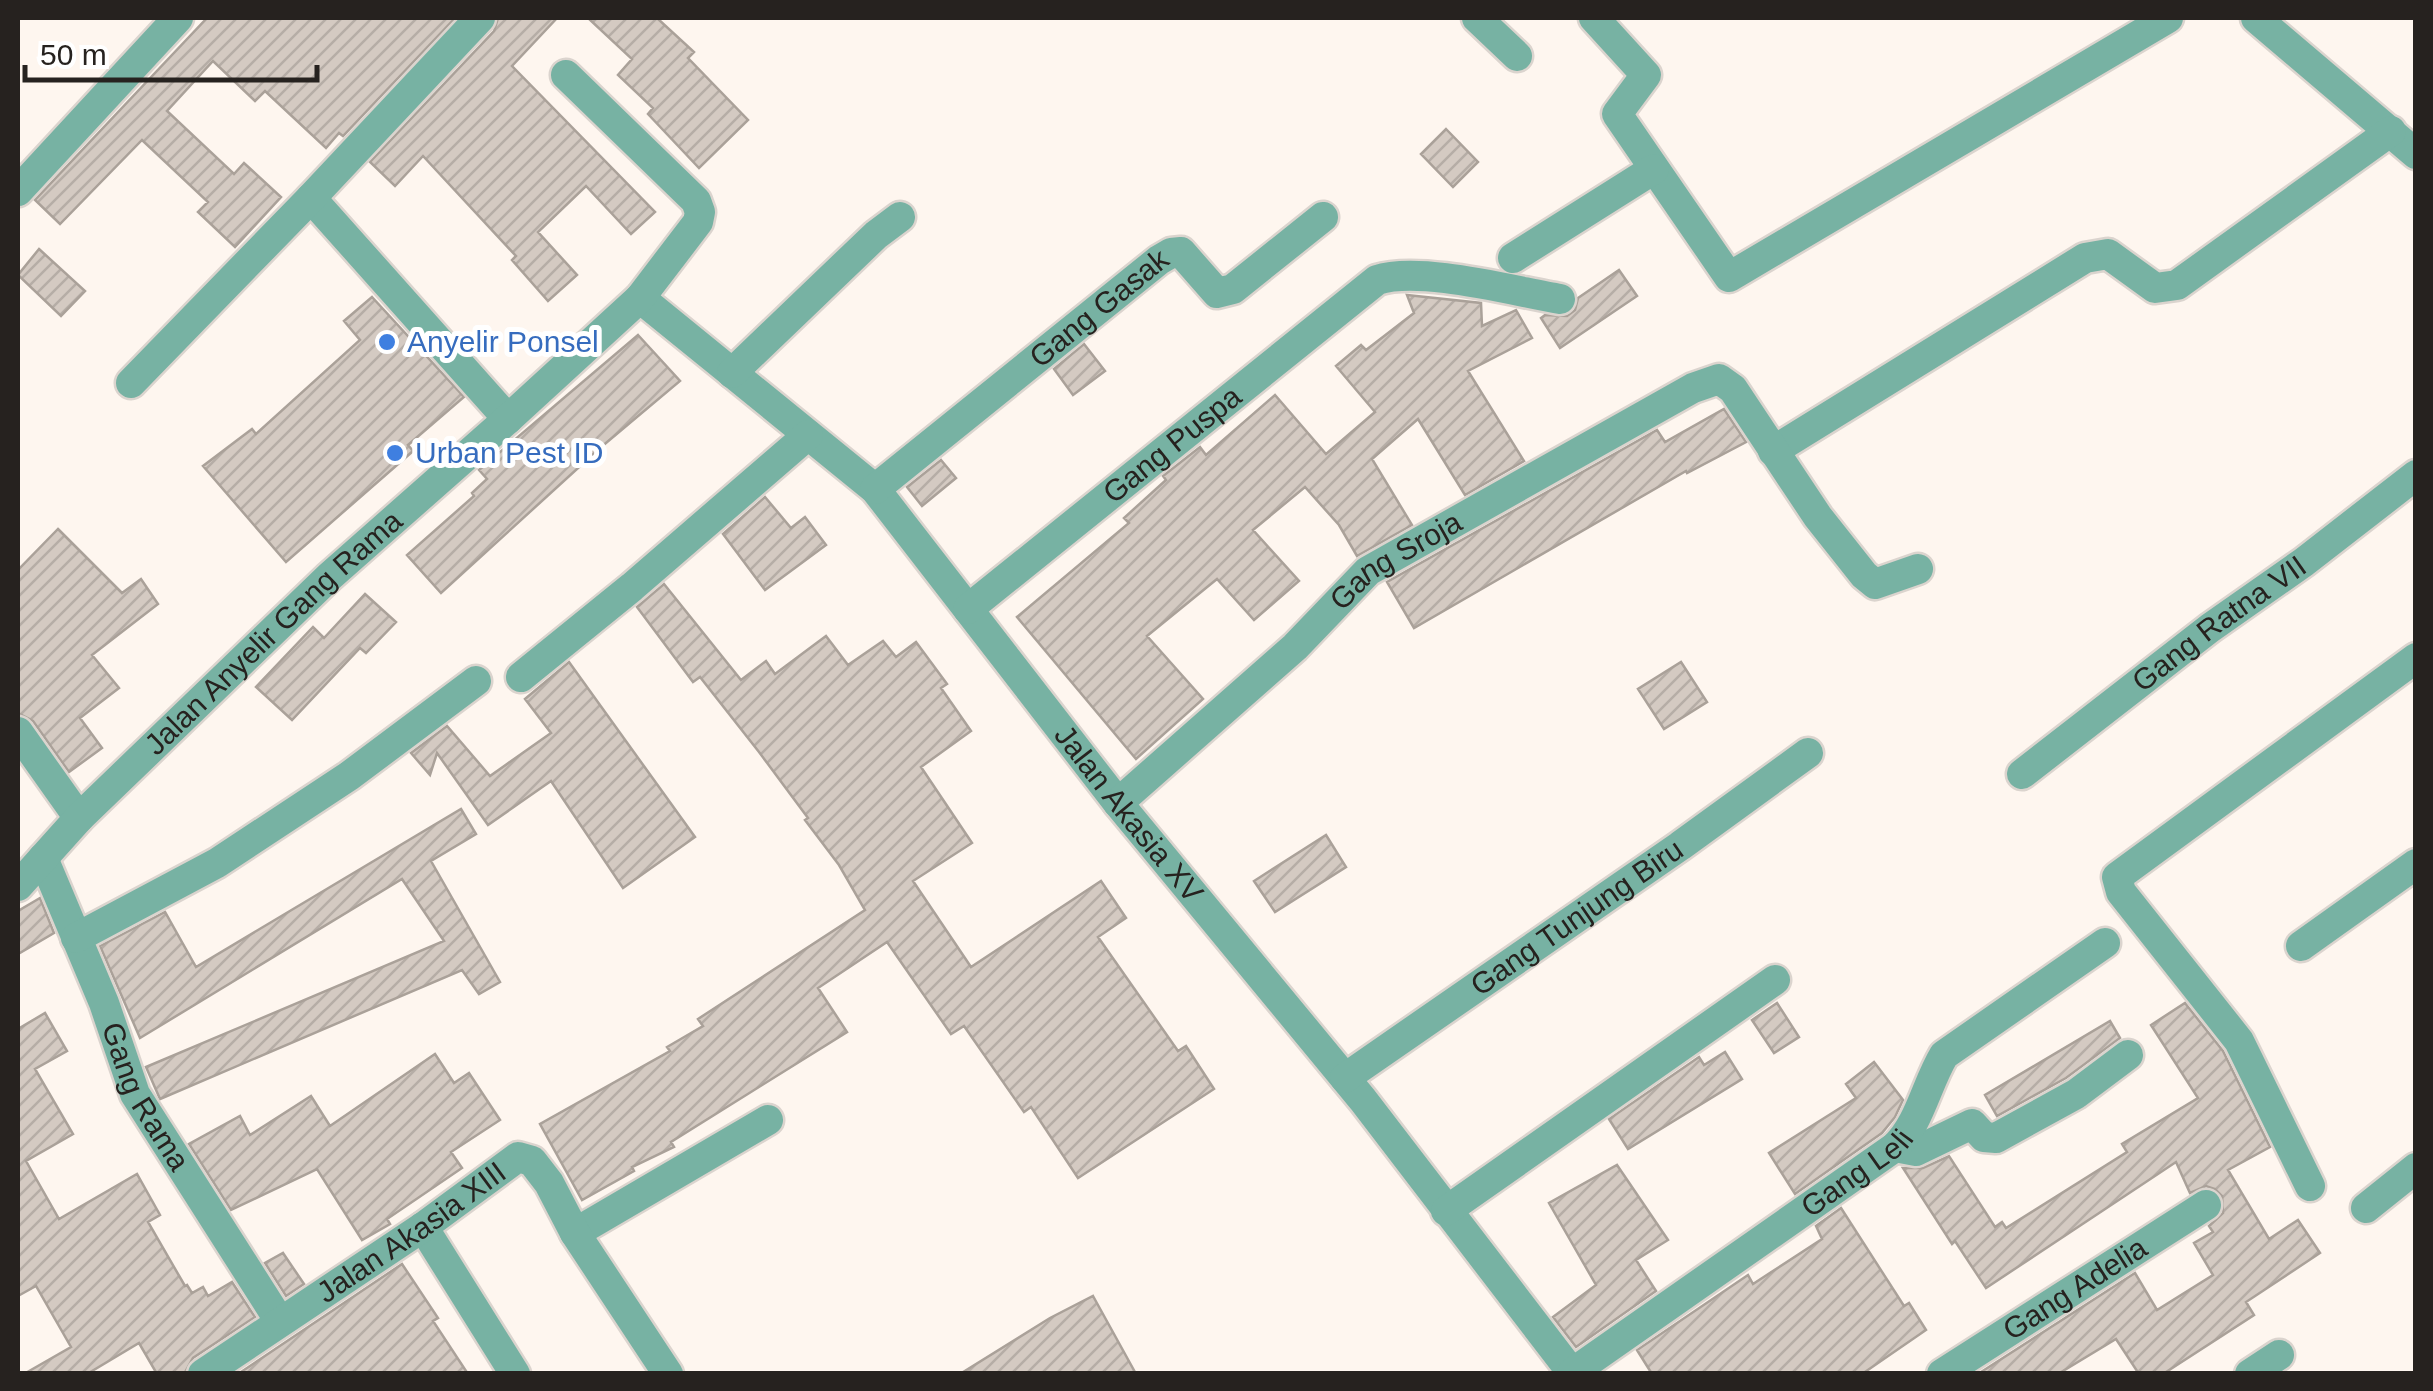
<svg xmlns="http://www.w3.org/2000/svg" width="2433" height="1391" font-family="Helvetica,sans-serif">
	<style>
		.building { fill: url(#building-hatch); stroke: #aaa199; stroke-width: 2.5 }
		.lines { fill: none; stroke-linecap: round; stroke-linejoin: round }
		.street-casing { stroke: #dbd4ce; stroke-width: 35 }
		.street { stroke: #77b2a3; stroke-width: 30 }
		.shop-dot { fill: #3f7fe0; stroke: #fff; stroke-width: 4 }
		.labels { text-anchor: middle; stroke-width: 10; stroke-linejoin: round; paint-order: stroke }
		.street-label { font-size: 30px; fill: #26221f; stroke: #fff }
		.shop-label { font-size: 30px; fill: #366cbe; stroke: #fff; text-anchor: start }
	</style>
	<defs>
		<pattern id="building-hatch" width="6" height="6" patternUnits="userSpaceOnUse" patternTransform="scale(2.5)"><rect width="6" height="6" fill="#d4cac2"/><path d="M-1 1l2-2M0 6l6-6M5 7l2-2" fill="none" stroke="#b6ada6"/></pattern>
	</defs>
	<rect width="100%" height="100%" fill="#fef6ef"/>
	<path class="building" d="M207 18H455L343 136 339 133 326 148 265 91 255 101 213 61 167 111 234 174 244 163 281 197 235 247 198 212 208 202 142 140 60 224 35 200Z
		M498 18H557L512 66 655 212 631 234 586 186 538 232 577 275 548 301 512 260 516 256 423 156 395 186 370 162 494 31Z
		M588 18H657L694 52 688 58 748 120 699 168 648 114 653 108 618 75 632 59Z
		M1446 129 1478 162 1453 187 1421 154Z
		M39 249 85 291 61 316 18 275Z
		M1619 270 1637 296 1560 348 1541 318 1545 315 1567 316 1575 310 1578 298Z
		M1407 295 1481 303 1482 326 1516 310 1532 338 1468 371 1524 461 1465 495 1418 419 1372 459 1412 525 1357 556 1339 525 1305 487 1253 530 1299 581 1254 620 1217 579 1147 636 1203 699 1136 759 1017 617 1129 523 1124 518 1166 480 1163 476 1200 447 1206 455 1275 395 1326 454 1375 412 1336 366 1361 345 1366 350 1414 313Z
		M372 297 464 397 408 445 413 451 286 562 203 466 252 429 256 434 360 340 344 321Z
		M638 335 680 381 600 448 441 593 407 555 474 496 472 493 487 479 479 470Z
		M1084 344 1105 371 1073 395 1054 369Z
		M1724 409 1746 442 1687 473 1686 471 1414 628 1387 582 1657 430 1665 442Z
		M941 460 956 478 922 506 907 487Z
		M765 497 791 528 805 517 826 545 765 590 723 534Z
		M58 529 122 593 141 579 158 604 92 655 119 688 80 718 102 748 69 772 33 721 18 713V570Z
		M664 584 741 680 766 661 775 674 826 636 848 665 883 641 896 657 916 642 947 684 941 688 971 731 921 767 972 843 913 881 971 967 1101 881 1126 918 1098 937 1178 1051 1186 1046 1214 1089 1078 1178 1031 1107 1024 1112 964 1026 951 1034 887 942 818 988 847 1032 671 1142 674 1147 632 1167 634 1171 582 1200 540 1124 670 1051 667 1047 703 1026 698 1019 865 910 839 865 805 820 808 818 759 752 700 677 693 682 637 607Z
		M365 594 396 622 366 653 360 648 292 720 256 687 313 627 324 638Z
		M569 662 695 837 623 888 551 781 488 825 437 753 430 775 411 753 447 726 490 776 551 733 525 699Z
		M1681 662 1707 702 1664 729 1638 689Z
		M461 809 476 834 431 861 500 982 479 994 462 970 160 1099 146 1067 444 941 402 879 140 1038 100 946 165 912 196 967Z
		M1326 835 1346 867 1275 912 1254 881Z
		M40 898 54 933 18 954V911Z
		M1777 1003 1799 1037 1774 1053 1752 1020Z
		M2185 1003 2223 1051 2270 1147 2228 1170 2269 1239 2298 1220 2320 1253 2246 1302 2254 1315 2163 1374H2139L2116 1339 2058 1374H1978L2135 1273 2157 1310 2213 1275 2194 1243 2213 1232 2209 1226 2223 1213 2222 1196 2215 1189 2206 1186 2190 1193 2176 1162 1986 1288 1955 1241 1952 1244 1903 1168H1923L1949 1156 1995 1227 2002 1222 2006 1228 2127 1152 2122 1144 2198 1098 2151 1025Z
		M45 1013 67 1051 35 1069 73 1134 26 1161 59 1219 137 1174 160 1215 148 1222 185 1286 187 1285 192 1293 203 1287 208 1296 232 1282 255 1317 193 1358 184 1374H157L139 1343 87 1374H24L71 1347 36 1286 18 1296V1029Z
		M2110 1021 2120 1038 2066 1078 1997 1116 1985 1095Z
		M1725 1052 1742 1079 1628 1149 1609 1119 1699 1057 1704 1065Z
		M435 1054 454 1083 469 1073 500 1120 451 1152 462 1168 387 1219 390 1224 362 1240 317 1169 231 1210 189 1144 240 1116 250 1135 311 1096 330 1126Z
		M1874 1062 1903 1100 1895 1117 1882 1133 1795 1194 1769 1153 1856 1098 1846 1084Z
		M1617 1165 1668 1240 1636 1260 1656 1291 1576 1347 1553 1317 1596 1285 1549 1203Z
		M1841 1208 1904 1306 1909 1303 1926 1330 1862 1374H1652L1637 1350 1748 1275 1753 1284 1822 1239 1816 1226Z
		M283 1253 304 1284 286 1296 265 1263Z
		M402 1264 438 1318 433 1321 468 1374H238Z
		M1093 1296 1136 1374H960L1050 1318Z"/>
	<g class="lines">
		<g class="street-casing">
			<g id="street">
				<path d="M1477 18 1517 56"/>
				<path d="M1594 18 1646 75 1617 114 1729 277 2168 18"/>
				<path d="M2256 18 2416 154"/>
				<path d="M18 191 178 18"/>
				<path d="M311 198 508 419"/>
				<path d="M1513 258 1654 169"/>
				<path id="s1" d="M640 298 875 489 1118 803 1363 1100 1573 1374"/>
				<path d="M732 373 876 235 900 217"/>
				<path d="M131 383 311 198 480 18"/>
				<path d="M1773 451 2085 258 2108 254 2155 288 2177 285 2391 131"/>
				<path id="s2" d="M875 489 1159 260 1171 253 1181 252 1217 293 1233 289 1323 217"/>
				<path id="s3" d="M968 609 1377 280C1420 266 1513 291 1560 299"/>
				<path d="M521 677 632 587 808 435"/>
				<path d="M18 732 79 818"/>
				<path id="s4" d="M2022 774 2210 628 2304 562 2416 475"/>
				<path id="s5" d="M1118 803 1295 647 1368 571 1693 388 1719 379 1733 389 1818 517 1864 575 1875 584 1918 569"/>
				<path id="s6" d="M43 858 104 1003 135 1094 279 1320"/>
				<path id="s7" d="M18 886 79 818 329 577 508 419 640 298 698 222 700 212 696 201 566 75"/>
				<path d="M76 938 217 863 349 776 476 681"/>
				<path d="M2301 946 2416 864"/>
				<path id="s8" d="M1345 1078 1680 846 1808 753"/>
				<path d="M1895 1147 1916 1151 1972 1124 1984 1137 1996 1138 2076 1094 2128 1055"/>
				<path d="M2310 1186 2239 1041 2121 892 2117 877 2416 658"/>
				<path d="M2366 1208 2416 1168"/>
				<path d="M1446 1211 1775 980"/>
				<path d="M423 1227 515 1374"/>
				<path d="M575 1233 768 1120"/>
				<path id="s9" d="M1572 1373 1895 1147C1920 1123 1926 1085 1944 1055L2105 943"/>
				<path id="s10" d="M203 1374 423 1227 518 1157 532 1161 549 1183 575 1233 668 1374"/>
				<path id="s11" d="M1942 1374 2206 1205"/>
				<path d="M2250 1374 2279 1355"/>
			</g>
		</g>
		<use href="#street" class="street"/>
	</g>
	<g class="shop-dot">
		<circle cx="387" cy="342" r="10"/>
		<circle cx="395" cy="453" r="10"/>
	</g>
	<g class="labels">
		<g class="street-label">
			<text dy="10" stroke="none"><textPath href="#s2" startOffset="288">Gang Gasak</textPath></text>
			<text dy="10" stroke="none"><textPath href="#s3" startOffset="262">Gang Puspa</textPath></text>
			<text dy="10" stroke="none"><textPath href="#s5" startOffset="370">Gang Sroja</textPath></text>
			<text dy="10" stroke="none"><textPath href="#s4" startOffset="248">Gang Ratna VII</textPath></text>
			<text dy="10" stroke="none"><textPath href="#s7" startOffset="360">Jalan Anyelir Gang Rama</textPath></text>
			<text dy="10" stroke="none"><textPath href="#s1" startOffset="715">Jalan Akasia XV</textPath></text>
			<text dy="10" stroke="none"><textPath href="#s8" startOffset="282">Gang Tunjung Biru</textPath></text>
			<text dy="10" stroke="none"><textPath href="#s6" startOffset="260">Gang Rama</textPath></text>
			<text dy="10" stroke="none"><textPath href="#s9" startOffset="348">Gang Leli</textPath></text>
			<text dy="10" stroke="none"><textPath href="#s10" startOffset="252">Jalan Akasia XIII</textPath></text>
			<text dy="10" stroke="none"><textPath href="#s11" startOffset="158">Gang Adelia</textPath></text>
		</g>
		<g class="shop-label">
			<text x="407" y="352">Anyelir Ponsel</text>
			<text x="415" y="463">Urban Pest ID</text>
		</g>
	</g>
	<rect width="2433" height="1391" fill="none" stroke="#26221f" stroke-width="40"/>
	<path d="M25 65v15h292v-15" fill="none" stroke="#26221f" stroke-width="5"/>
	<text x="40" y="65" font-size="30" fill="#26221f" stroke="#ffffff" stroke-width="8" paint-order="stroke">50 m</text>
</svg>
